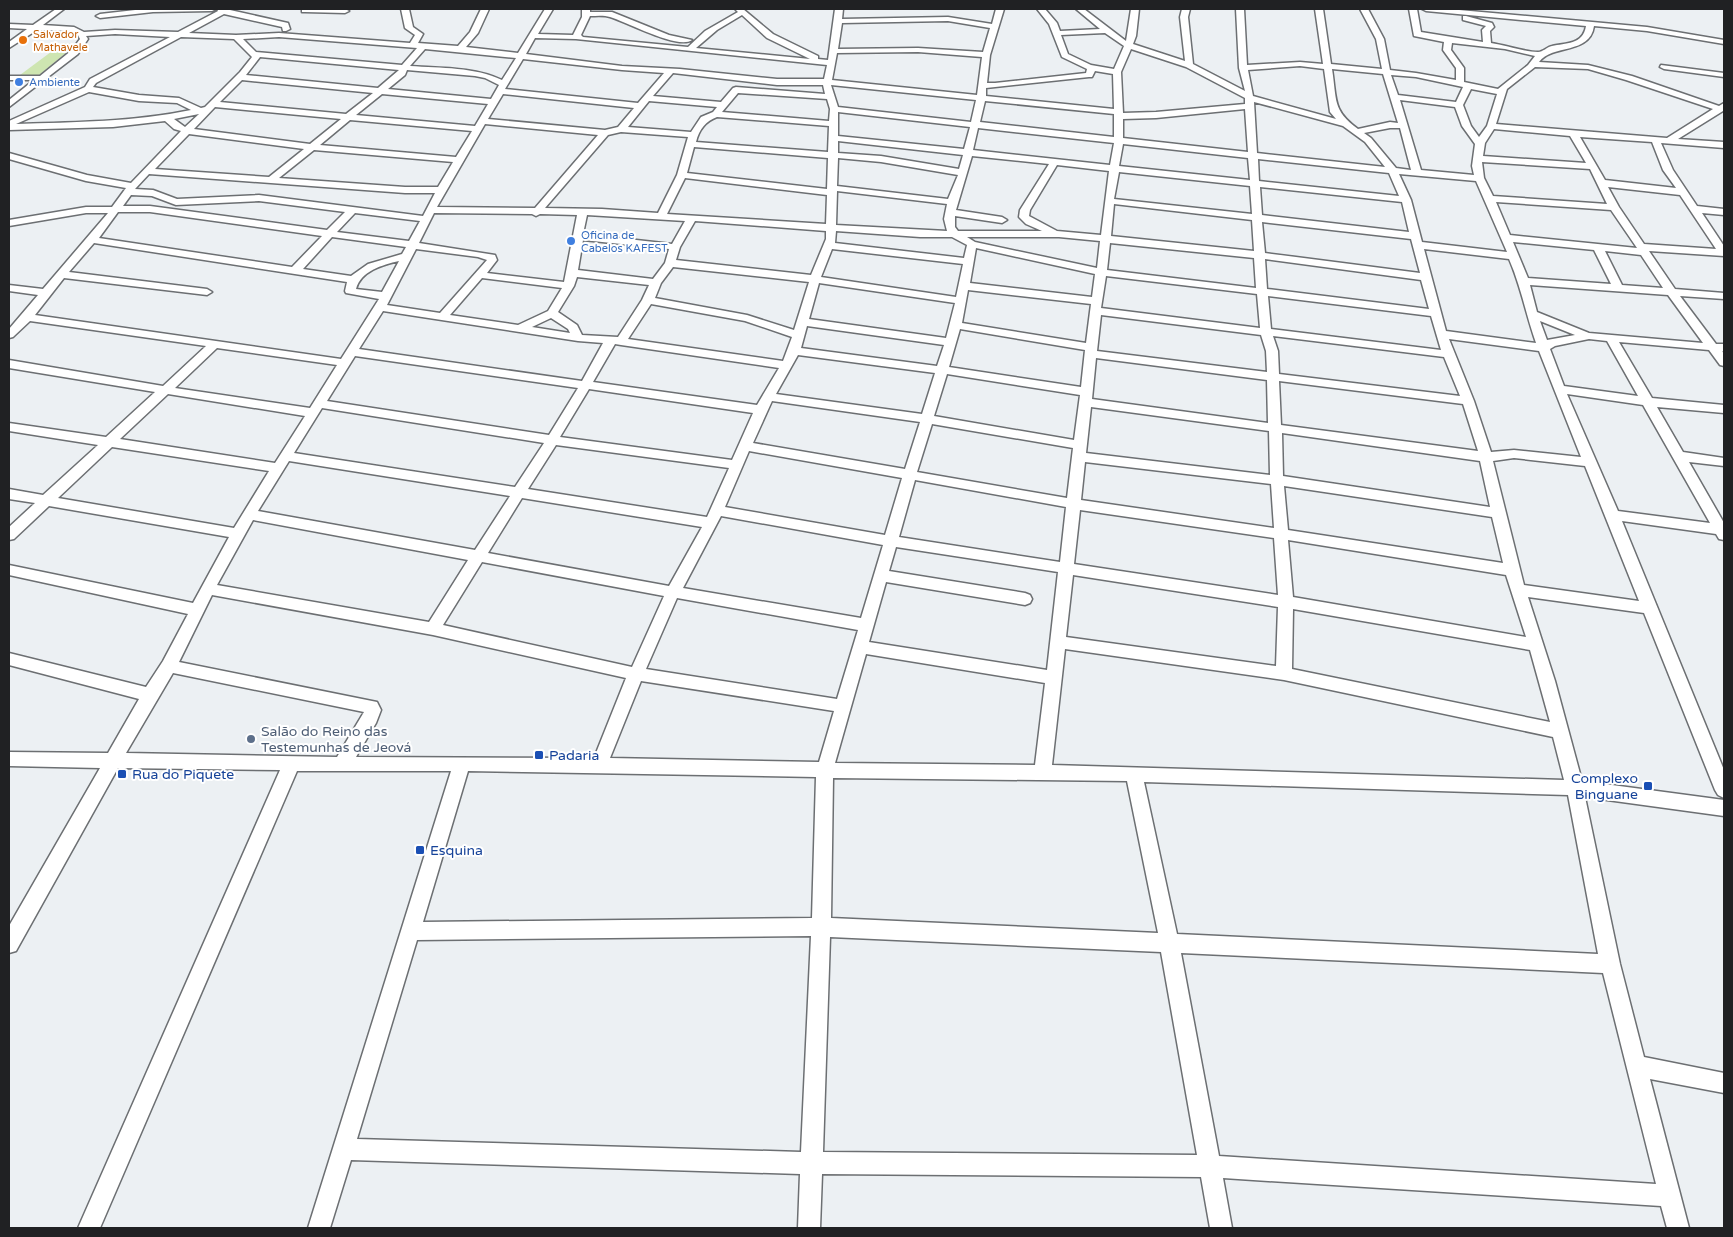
<svg xmlns="http://www.w3.org/2000/svg" width="1733" height="1237" font-family="'Varela Round',sans-serif">
	<style>
		.green { fill: #cee5b1 }
		.lines { fill: none; stroke-linecap: round; stroke-linejoin: round }
		.minor-casing { stroke: #6c6f72; stroke-width: 3 }
		.minor { fill: #fff; fill-rule: evenodd }
		.food-dot { fill: #e8710a; stroke: #fff; stroke-width: 2 }
		.shop-dot { fill: #3f7fe0; stroke: #fff; stroke-width: 2 }
		.service-dot { fill: #5c6f8a; stroke: #fff; stroke-width: 2 }
		.transit-dot { fill: #1a4fb4; stroke: #fff; stroke-width: 2 }
		.labels { text-anchor: middle; stroke-width: 4; stroke-linejoin: round; paint-order: stroke }
		.far-food-label { font-size: 11px; fill: #c56008; stroke: #fff; text-anchor: start }
		.far-shop-label { font-size: 11px; fill: #366cbe; stroke: #fff; text-anchor: start }
		.service-label { font-size: 14px; fill: #4e5e75; stroke: #fff; text-anchor: start }
		.transit-label { font-size: 14px; fill: #164399; stroke: #fff; text-anchor: start }
	</style>
	<rect width="100%" height="100%" fill="#ecf0f3"/>
	<path class="green" d="M63 43 72 44 73 47 39 75H20Z"/>
	<g class="lines">
		<g class="minor-casing">
			<path id="minor" d="M56 9H64L43 25 74 27 84 32 115 30 178 32 218 11 217 9H231L230 10 288 23 290 29 286 31H283L282 27 224 14 189 33 236 35 279 33 410 43 415 35 405 28 401 9H409L413 27 423 34 418 43 458 46 470 32 481 9H489L478 33 466 47 518 53 545 9H553L538 34 573 35 582 17V9H590V12H612L669 35 692 40C678 50 627 22 610 17 604 15 596 16 590 16L581 35 583 37 688 47 705 31 738 12 735 9H743L773 34 818 56V59L828 60 835 9H843L842 19 948 17 992 24 996 9H1004L990 55 987 83H995L1086 73 1087 69 1062 57 1049 24 1037 9H1045L1057 23 1060 31 1100 29 1076 9H1084L1126 41 1131 9H1139L1136 36 1133 44 1185 61 1180 17 1182 9H1190L1188 17 1193 64 1245 91 1239 68 1236 9H1244L1247 65 1300 62 1323 64 1315 9H1323L1331 64 1382 69 1376 39 1360 9H1368L1384 39 1390 70 1416 73 1456 80V68L1443 50 1444 42 1414 36 1409 9H1417L1421 32 1483 42 1482 30 1486 26 1463 20V16H1466L1492 23 1494 27 1490 31 1491 43C1505 45 1525 52 1538 52 1543 52 1547 47 1552 46 1565 43 1583 45 1586 26L1426 11 1422 9H1448L1647 27 1724 40V44L1647 31 1594 26C1590 55 1552 44 1539 62L1588 65 1632 76 1719 106 1724 103 1723 111 1678 139 1724 142V148L1661 143 1673 170 1697 206 1724 209V215L1702 213 1724 246V256L1649 251 1675 289 1724 293V299L1680 296 1716 344H1724V352L1722 351 1724 354V366L1720 365 1709 350 1619 342 1652 398 1724 405V413L1657 407 1683 452 1724 458V466L1689 462 1724 523V540L1719 539 1716 534 1622 521 1724 770V798L1718 795 1715 790 1644 613 1528 597 1555 681 1582 781 1724 800V816L1585 797 1620 964 1644 1057 1724 1073V1093L1650 1079 1689 1228H1667L1661 1206 1223 1178 1232 1228H1210L1201 1177 822 1174 820 1228H798L800 1174 351 1160 330 1228H308L451 771H297L100 1228H78L280 770 118 768 16 951 9 953V926L100 768 9 766V752L108 753 139 699 9 665V653L146 687 163 661 188 614 9 575V565L193 603 229 537 49 506 14 539 9 540V527L35 503 9 499V489L43 495 98 445 9 431V423L106 437 155 392 9 368V360L163 386 206 346 30 321 13 337 9 338V329L38 295 9 291V285L43 289 108 213H86L9 226V220L86 207H112L126 188 86 181 9 159V153L87 175 131 183 181 131 174 129 165 121 113 127 9 130V121L85 87 90 79 170 37 115 34 86 36 88 39 78 54 9 107V100L34 80H9V76H40L72 50 80 39 77 33 73 31 37 30 9 48V42L27 29 9 28V24L33 25ZM742 15 767 38 810 59 696 48 717 30ZM948 21 990 28 983 52 918 48 838 49 842 23ZM1105 33 1124 46 1114 69 1091 65 1068 54 1061 35ZM181 37 234 39 252 57 240 72 205 107 201 108 179 98 139 95 93 87 96 83ZM279 37 417 48 402 65 256 52 243 39ZM535 38 576 39 827 65 824 79H777L680 69 622 66 526 54ZM1452 43 1505 49 1535 56 1528 65 1498 89 1464 82V68L1451 50ZM425 49 516 58 502 80C475 67 441 68 410 66ZM1131 49 1186 67 1245 98V104L1156 112 1123 113 1121 72ZM918 52 982 57 977 95 832 80 837 53ZM260 57 399 70 378 88 246 75ZM523 59 622 70 664 73 638 103 505 89ZM1300 66 1324 69 1330 112 1336 119 1253 96 1248 70ZM1535 67 1588 69 1626 80 1713 109 1667 138 1496 124 1507 89ZM1332 69 1383 74 1398 123 1390 122 1358 129C1332 110 1337 100 1332 69ZM407 70 475 76 485 78 499 85 491 99 388 89 405 75ZM1095 71 1113 74 1114 109 986 96V88L1089 77H1092ZM673 73 777 85H823L825 94 736 87 733 88 721 102 653 96ZM1391 75 1416 77 1463 87 1456 102 1398 95ZM242 80 373 93 346 114 220 102ZM831 85 976 100 971 122 838 107ZM1471 89 1497 94 1487 126 1479 137 1471 126 1463 105ZM89 92 139 101 177 103 191 110C134 122 75 122 16 124ZM738 93 827 99 830 109 829 121 722 112ZM382 94 488 104 475 126 356 115ZM503 94 634 108 618 127 605 130 488 119ZM1400 100 1455 107 1462 126 1475 144 1472 166 1474 175 1421 170ZM649 101 717 107 713 112 701 117 691 132 628 127ZM985 101 1114 114V137L980 122ZM1254 102 1343 126 1365 142 1385 167 1257 153ZM215 107 341 119 310 144 194 129ZM1245 109 1248 152 1123 138V119L1156 118ZM838 112 970 127 964 149 838 136ZM199 114 185 127 174 119ZM717 117 829 126 828 152 696 142C699 129 706 121 717 117ZM350 120 472 131 456 157 320 145ZM485 124 598 135 535 208 437 207ZM978 128 1114 143 1110 165 973 150ZM1390 128H1400L1411 170 1396 168 1371 138 1364 133ZM1494 129 1570 136 1586 163 1483 156 1485 143ZM621 132 688 137 677 175 658 213 602 209 545 208 608 135ZM189 134 304 149 269 177 155 169ZM1580 137 1652 142 1663 170 1676 188 1605 180ZM838 141 963 155 959 169 881 156 838 153ZM1123 144 1248 158 1250 180 1119 166ZM694 147 828 158 827 189 687 173ZM314 150 453 162 438 187H405L279 178ZM972 156 1049 164 1020 210 1019 217 1026 224 1042 231H958L955 227V216L1002 223 1007 220 1002 217 956 210ZM838 158 881 162 958 175 948 199 837 186ZM1258 159 1389 173 1399 196 1259 181ZM1482 162 1590 169 1607 204 1493 196 1484 178ZM1057 165 1109 171 1101 235 1057 231 1029 216 1030 210ZM1119 172 1250 186 1252 214 1114 199ZM149 174 405 193H435L423 216 259 195 177 199 153 190 135 189ZM1399 174 1476 181 1507 252 1422 242 1411 200ZM685 178 827 195 826 224 667 214ZM1260 187 1402 202 1409 232 1262 215ZM1608 187 1680 195 1716 249 1644 244 1619 207ZM837 191 947 204 944 219 947 231 836 225ZM131 195 152 196 176 205 259 201 345 212 327 230 150 206H123ZM1496 202 1611 210 1637 248 1510 235ZM1114 204 1252 220 1254 251 1111 236ZM118 212H150L322 236 292 267 99 238ZM355 213 420 221 409 241 337 232ZM434 213 532 214 536 216 540 214 577 215 564 282 487 273 497 260 495 255 419 243ZM587 215 685 221 672 244 583 234ZM695 221 826 231V239L811 275 676 260 680 247ZM1262 222 1411 239 1420 273 1265 253ZM836 231 920 237H952L967 245 964 258 835 243ZM332 237 406 247 402 254 368 264 351 276 303 269ZM967 237H1059L1100 241 1097 268 975 242ZM583 240 669 249 665 263 653 279 578 270ZM1513 242 1594 250 1611 284 1528 278ZM94 243 347 282 345 291 346 293 379 299 341 359 35 315 64 278 207 295 212 292 207 289 69 272ZM1110 243 1254 258 1256 288 1107 270ZM976 248 1095 274 1092 297 970 283ZM416 249 478 257 487 260 440 313 387 305ZM832 249 963 264 956 297 821 277ZM1424 249 1509 259C1521 286 1526 315 1536 343L1446 331ZM1605 251 1641 255 1663 288 1622 285ZM1265 259 1421 280 1429 309 1267 289ZM399 261 382 292 356 289C361 271 382 265 399 261ZM673 267 809 282 794 330 747 315 655 298 661 283ZM1106 276 1257 294 1260 328 1101 308ZM577 277 649 285 642 300 618 337 582 335 577 325 558 312 574 286ZM482 278 562 288 548 311 518 325 450 315ZM819 283 955 303 946 338 809 319ZM1530 285 1668 295 1703 343 1589 333 1537 312ZM968 290 1091 304 1086 343 962 323ZM1268 296 1431 316 1441 350 1271 329ZM651 304 745 321 792 337 783 361 628 339ZM383 311 578 341 603 343 582 381 359 349ZM1101 315 1261 335 1266 351 1267 372 1097 351ZM551 318 568 329 570 333 532 327ZM1540 321 1575 335 1547 340ZM807 326 944 345 937 366 801 348ZM960 329 1085 350 1081 387 949 367ZM1273 336 1444 357 1460 396 1279 374 1278 351ZM1449 339 1539 351 1581 457 1514 450 1491 452 1474 401ZM1589 339 1607 341 1638 396 1564 386 1550 349 1555 346ZM615 344 621 345 779 368 757 405 593 382ZM217 348 337 365 310 408 175 388ZM798 355 935 373 922 414 776 394ZM355 356 578 388 549 435 327 401ZM1096 358 1267 380 1268 423 1092 399ZM947 374 1080 395 1074 440 934 416ZM1279 381 1463 404 1478 451 1281 425ZM589 389 753 413 732 460 560 437ZM168 394 305 416 275 463 120 439ZM1567 394 1643 405 1710 523 1618 511ZM772 401 920 422 905 469 753 443ZM1091 407 1269 431 1270 475 1086 453ZM322 408 544 443 515 487 294 453ZM932 424 1073 448 1067 498 917 472ZM1282 433 1480 461 1490 507 1283 476ZM556 445 729 468 707 517 528 489ZM112 447 269 471 234 528 58 498ZM749 451 902 478 885 535 725 507ZM1514 458 1585 466 1639 601 1524 585 1493 461ZM289 461 510 496 475 550 258 511ZM1085 462 1271 484 1274 528 1081 500ZM915 480 1066 507 1060 562 899 537ZM1284 486 1492 517 1503 563 1288 530ZM522 498 702 527 669 586 488 553ZM1080 510 1274 538 1278 595 1074 564ZM721 516 883 545 861 618 683 588ZM253 520 468 560 429 622 217 585ZM1288 540 1506 575 1526 637 1293 597ZM896 547 1058 572 1047 670 869 642 886 582 1025 605 1030 603 1032 599 1030 595 1025 593 889 571ZM482 562 664 596 632 667 443 625ZM1073 575 1278 607 1276 666 1066 637ZM212 595 433 635 626 678 594 758 356 757 376 723 381 710 377 702 179 662ZM677 598 858 630 837 699 646 669ZM1293 609 1530 650 1550 722 1292 669ZM1065 649 1284 680 1553 737 1564 780 1052 765ZM866 654 1045 683 1035 765 835 763ZM173 673 364 712 337 757 126 753ZM641 681 834 711 819 762 610 758ZM468 771 816 777 812 918 423 922ZM833 778 1127 781 1158 933 831 918ZM1144 782 1568 795 1598 954 1177 934ZM811 936 801 1152 357 1139 417 940ZM830 937 1161 952 1197 1155 823 1152ZM1181 953 1603 973 1656 1184 1219 1156Z
				M144 9H216L212 11 153 12 100 18 96 16 100 14Z
				M302 9H345L349 11 345 13 305 12H302Z
				M1661 65 1724 73V77L1664 69 1660 67Z"/>
		</g>
		<use href="#minor" class="minor"/>
	</g>
	<circle class="food-dot" cx="23" cy="40" r="5"/>
	<g class="shop-dot">
		<circle cx="19" cy="82" r="5"/>
		<circle cx="571" cy="241" r="5"/>
	</g>
	<circle class="service-dot" cx="251" cy="739" r="5"/>
	<g class="transit-dot">
		<rect x="534" y="750" width="10" height="10" rx="2.5"/>
		<rect x="117" y="769" width="10" height="10" rx="2.5"/>
		<rect x="1643" y="781" width="10" height="10" rx="2.5"/>
		<rect x="415" y="845" width="10" height="10" rx="2.5"/>
	</g>
	<g class="labels">
		<g class="far-food-label">
			<text x="33" y="38">Salvador<tspan x="33" dy="13">Mathavele</tspan></text>
		</g>
		<g class="far-shop-label">
			<text x="29" y="86">Ambiente</text>
			<text x="581" y="239">Oficina de<tspan x="581" dy="13">Cabelos KAFEST</tspan></text>
		</g>
		<g class="service-label">
			<text x="261" y="736">Salão do Reino das<tspan x="261" dy="16">Testemunhas de Jeová</tspan></text>
		</g>
		<g class="transit-label">
			<text x="549" y="760">Padaria</text>
			<text x="132" y="779">Rua do Piquete</text>
			<text x="1638" y="783" text-anchor="end">Complexo<tspan x="1638" dy="16">Binguane</tspan></text>
			<text x="430" y="855">Esquina</text>
		</g>
	</g>
	<rect width="1733" height="1237" fill="none" stroke="#202123" stroke-width="20"/>
</svg>
